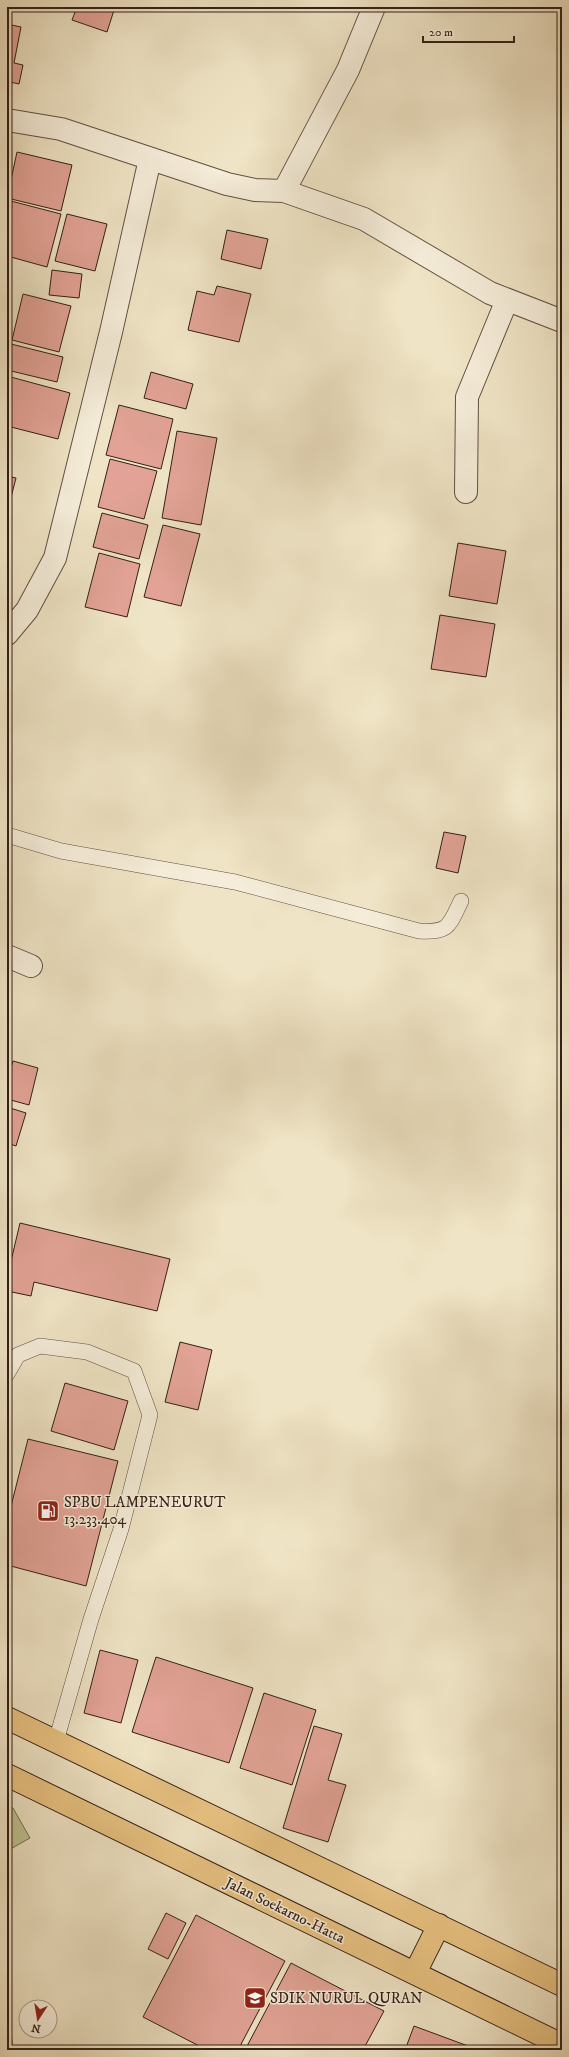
<svg xmlns="http://www.w3.org/2000/svg" width="569" height="2057" font-family="'IM FELL DW Pica',serif">
	<style>
		.green { fill: #bfc291; stroke: #797054 }
		.building { fill: #e2a396; stroke: #331f17 }
		.lines { fill: none; stroke-linecap: round; stroke-linejoin: round }
		.lane-casing { stroke: #625042; stroke-width: 16 }
		.street-casing { stroke: #625042; stroke-width: 24 }
		.highway-casing { stroke: #331f17; stroke-width: 24 }
		.lane { stroke: #f5edd9; stroke-width: 15 }
		.street { stroke: #f5edd9; stroke-width: 22 }
		.highway { stroke: #e8c282; stroke-width: 22 }
		.labels { text-anchor: middle; stroke-width: 3; stroke-linejoin: round; paint-order: stroke }
		.poi-label { font-size: 15px; fill: #331f17; stroke: #f5edd9; text-anchor: start }
		.street-label { font-size: 15px; fill: #331f17; stroke: #f5edd9 }
	</style>
	<rect width="100%" height="100%" fill="#efe4c5"/>
	<filter id="stains"><feTurbulence type="fractalNoise" baseFrequency=".005" numOctaves="4"/><feColorMatrix values="0 0 0 0 .2 0 0 0 0 .09 0 0 0 0 .02 0 0 0 .5 -.17"/></filter>
	<radialGradient id="worn" r=".72"><stop offset=".6" stop-color="#630" stop-opacity="0"/><stop offset="1" stop-color="#630" stop-opacity=".3"/></radialGradient>
	<path class="green" d="M7 1805 13 1808 30 1838 7 1851Z
		M7 1996 13 2050H7Z"/>
	<path class="building" d="M77 7H115L107 32 72 20Z
		M7 24 21 27 14 63 23 65 19 84 10 82 7 95Z
		M17 152 72 165 61 211 7 198Z
		M7 200 61 214 47 267 7 256Z
		M67 214 107 224 95 271 55 261Z
		M227 230 268 239 261 269 221 259Z
		M52 270 82 274 79 298 49 295Z
		M217 286 251 294 239 342 188 330 197 291 214 295Z
		M23 294 71 306 59 352 12 340Z
		M7 343 63 357 57 382 7 370Z
		M151 372 193 384 186 409 144 398Z
		M7 376 70 393 58 439 7 426Z
		M119 405 173 419 161 469 106 455Z
		M177 431 217 438 201 525 162 518Z
		M110 459 157 471 144 519 98 507Z
		M7 476 16 478 7 513Z
		M102 513 148 525 139 559 93 547Z
		M163 525 200 534 181 606 144 597Z
		M458 543 506 551 497 604 449 596Z
		M99 553 140 564 127 617 85 607Z
		M440 615 495 624 486 677 431 669Z
		M444 832 466 836 458 873 436 868Z
		M13 1061 38 1068 29 1105 7 1099V1081Z
		M7 1107 26 1113 16 1146 7 1143Z
		M20 1223 170 1259 157 1311 34 1282 31 1296 7 1291V1278Z
		M180 1342 212 1350 198 1410 165 1402Z
		M65 1383 128 1401 114 1450 51 1431Z
		M28 1439 118 1461 86 1586 7 1565V1522Z
		M100 1650 138 1660 121 1723 84 1713Z
		M156 1657 253 1688 229 1763 132 1732Z
		M264 1693 316 1710 292 1785 240 1768Z
		M314 1726 342 1734 328 1780 346 1785 328 1842 283 1828Z
		M166 1913 186 1923 168 1959 148 1949Z
		M196 1915 285 1961 238 2050H207L143 2017Z
		M291 1963 384 2011 363 2050H251L246 2048Z
		M414 2026 468 2046 466 2050H405Z"/>
	<g class="lines">
		<g class="lane-casing">
			<path id="lane" d="M7 835 61 851 235 882 419 931C449 933 449 926 461 901
				M7 1374 18 1355 40 1346 87 1352 134 1371 150 1415 121 1529 91 1619 56 1741"/>
		</g>
		<g class="street-casing">
			<path id="street" d="M7 120 61 129 227 184 255 190 284 191 364 219 490 293 562 321
				M284 191 348 70 374 7
				M466 492 467 397 507 300
				M7 634 27 610 55 558 111 332 150 159
				M7 956 31 966"/>
		</g>
		<g class="highway-casing">
			<path id="highway" d="M7 1718 562 1985
				M7 1775 562 2045
				M415 1973 439 1925"/>
		</g>
		<use href="#lane" class="lane"/>
		<use href="#street" class="street"/>
		<use href="#highway" class="highway"/>
	</g>
	<defs>
		<g id="fuel-square" transform="scale(1.15)"><rect x="-9" y="-9" width="18" height="18" rx="4" fill="#8f2418" stroke="#f5edd9"/><path d="M-5.5-6h7V0h2V4h1.3V-2.5L3-4.5l.8-.8L6-3V5H2.5V1h-1V6h-7ZM-4.2-4.7v3.2H.2V-4.7Z" fill="#fff"/></g>
		<g id="school-square" transform="scale(1.15)"><rect x="-9" y="-9" width="18" height="18" rx="4" fill="#8f2418" stroke="#f5edd9"/><path d="M0-5L7-2L0 1L-7-2ZM-4 1L0 2.5L4 1V4Q0 6-4 4Z" fill="#fff"/></g>
	</defs>
	<g fill-rule="evenodd">
		<use href="#fuel-square" x="48" y="1511"/>
		<use href="#school-square" x="255" y="1998"/>
	</g>
	<g class="labels">
		<g class="poi-label">
			<text x="64" y="1507">SPBU LAMPENEURUT<tspan x="64" dy="17">13.233.404</tspan></text>
			<text x="270" y="2003">SDIK NURUL QURAN</text>
		</g>
		<g class="street-label">
			<text transform="translate(285 1910) rotate(26)" y="5">Jalan Soekarno-Hatta</text>
		</g>
	</g>
	<rect width="569" height="2057" fill="none" stroke="#efe4c5" stroke-width="24"/>
	<rect x="8" y="8" width="553" height="2041" fill="none" stroke="#331f17" stroke-width="2"/>
	<rect x="12" y="12" width="545" height="2033" fill="none" stroke="#331f17"/>
	<g transform="translate(38 2019) rotate(192)"><circle r="19" fill="#f5edd9" stroke="#a79b8b"/>
	<path d="M0-3L7 15L0 10L-7 15Z" fill="#8f2418"/>
	<text y="-6" font-size="11" font-weight="bold" text-anchor="middle" fill="#331f17">N</text>
	</g>
	<path d="M423 36v6h91v-6" fill="none" stroke="#331f17" stroke-width="2"/>
	<text x="429" y="36" font-size="12" fill="#331f17" stroke="#f5edd9" stroke-width="3" paint-order="stroke">20 m</text>
	<rect width="100%" height="100%" filter="url(#stains)"/>
	<rect width="100%" height="100%" fill="url(#worn)"/>
</svg>
